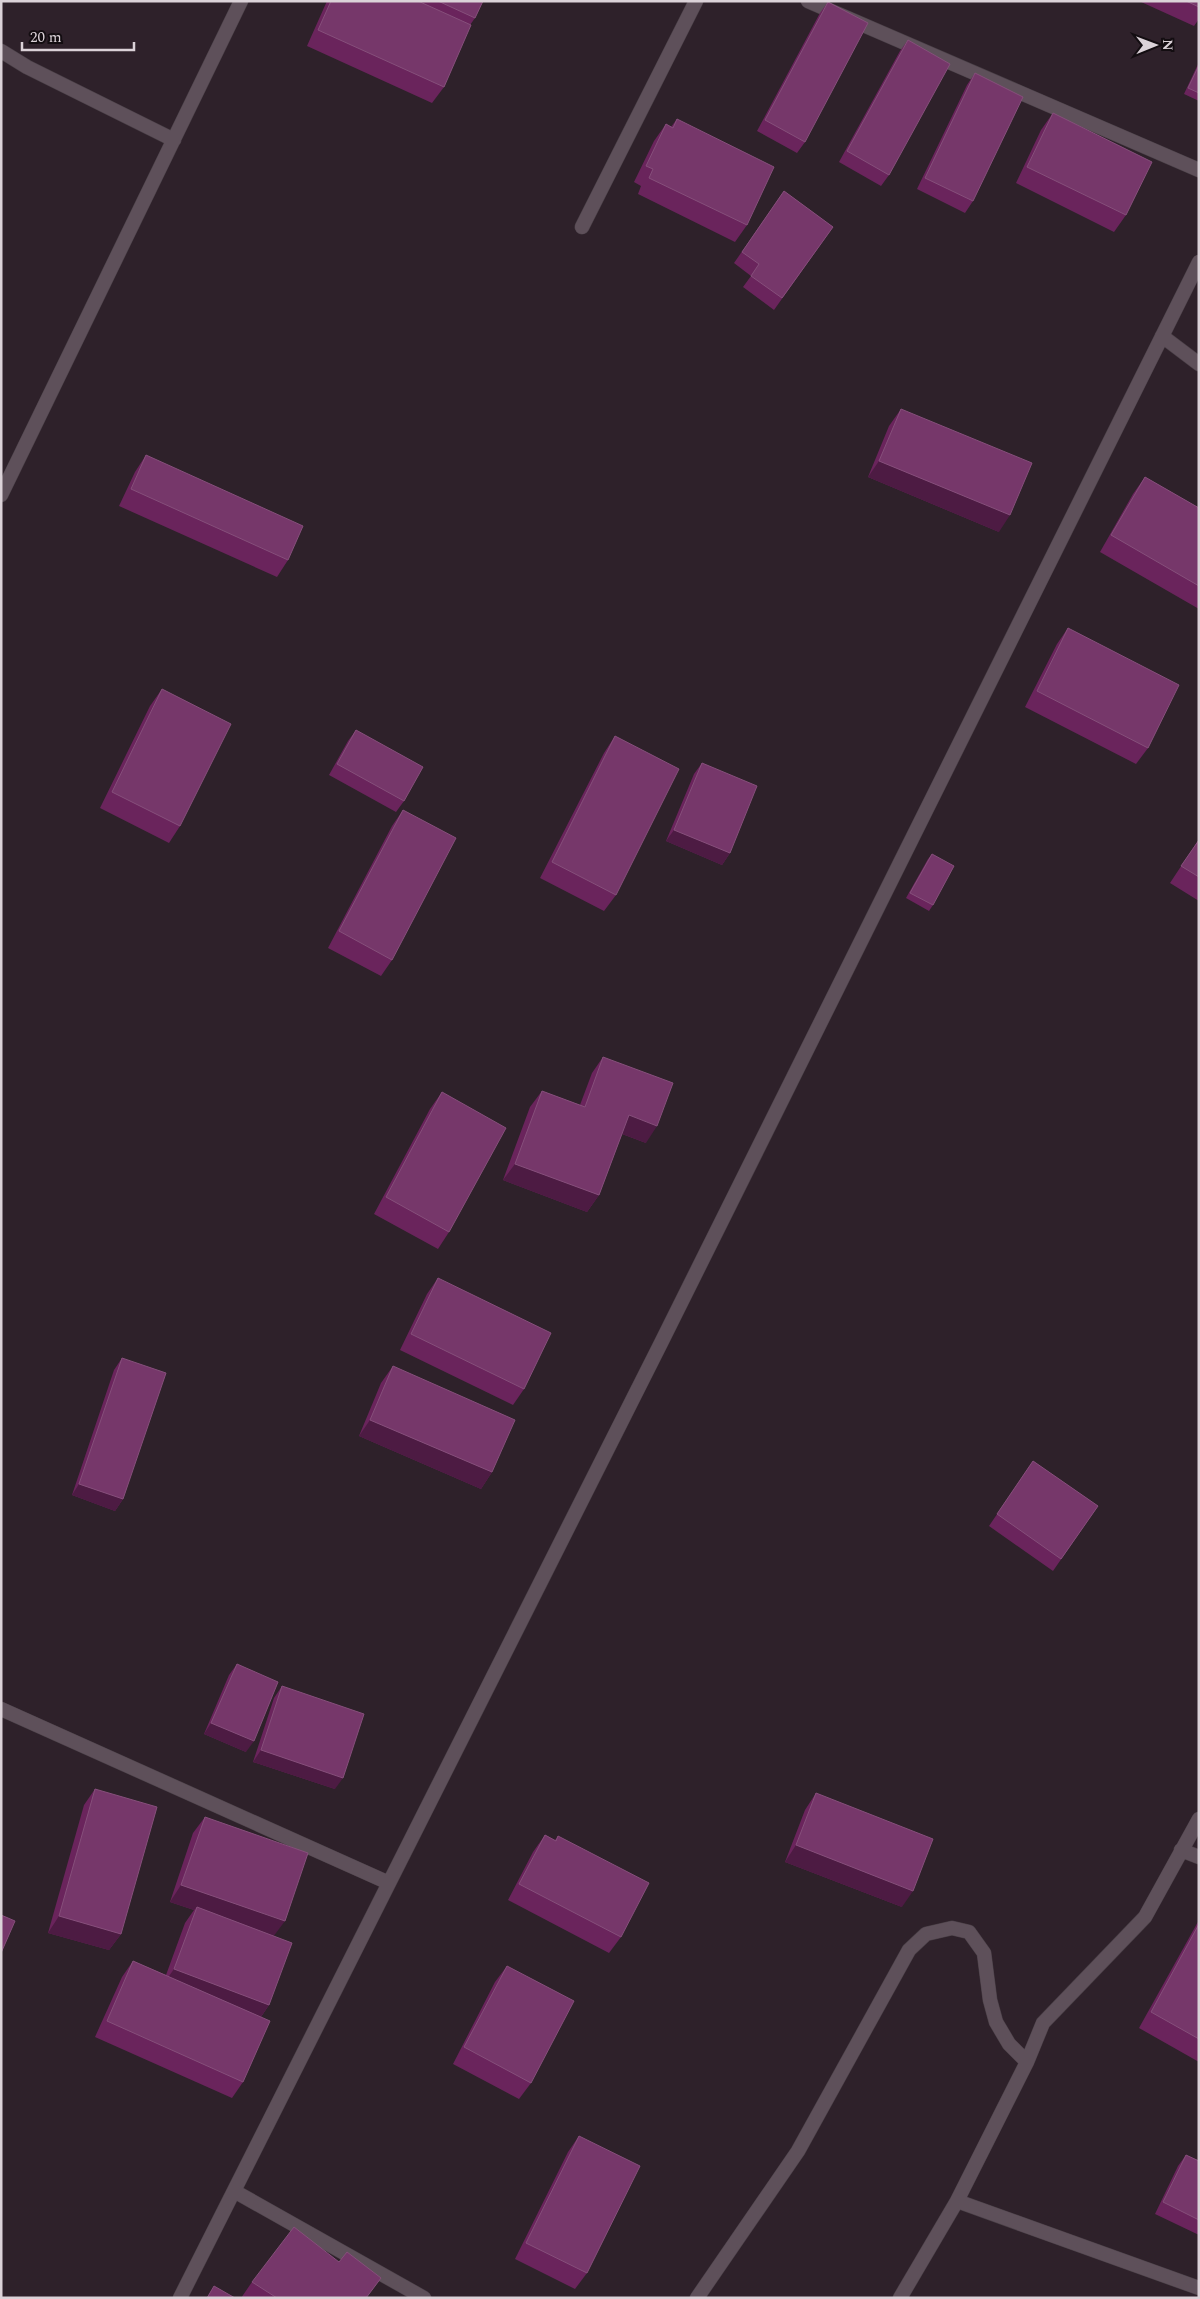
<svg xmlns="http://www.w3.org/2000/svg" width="1200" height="2299" font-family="Spectral,serif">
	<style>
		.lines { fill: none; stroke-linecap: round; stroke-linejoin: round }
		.minor-casing { stroke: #493f46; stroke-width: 15 }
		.minor { stroke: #5e505a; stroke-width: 14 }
		.wall { fill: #6a245c }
		.shaded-wall { fill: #4d1b43 }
		.building { fill: #76376a; stroke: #864f7b }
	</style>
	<rect width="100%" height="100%" fill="#2e212a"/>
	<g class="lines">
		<g class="minor-casing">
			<path id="minor" d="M808 1 1199 170
				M1 51 27 67 174 140
				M582 227 696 1
				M1162 336 1199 364
				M1 495 241 1
				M1 1709 389 1883
				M1181 1850 1199 1857
				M234 2191 424 2298
				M957 2201 1199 2288
				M180 2298 661 1343 1199 262
				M697 2298 798 2151 909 1950 926 1934 952 1928 969 1932 984 1953 990 2000 996 2022 1009 2044 1027 2062
				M900 2298 957 2201 1027 2062 1043 2023 1145 1917 1199 1819"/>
		</g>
		<use href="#minor" class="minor"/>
	</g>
	<path class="wall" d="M327 1H483L475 18 470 25 444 87 432 103 307 46Z
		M1139 1H1199V19L1194 26Z
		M828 2 805 142 797 153 757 131 820 13Z
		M908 40 889 175 881 186 839 162 900 51Z
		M1199 62V101L1184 94Z
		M975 73 973 201 965 213 917 189 967 85Z
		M1053 113 1126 215 1114 232 1016 183 1041 130Z
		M677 119 747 225 735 242 638 194 641 186 634 182 654 141 666 124 671 127Z
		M784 191 833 227 774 310 743 287 751 276 734 263Z
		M901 409 999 532 868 477 889 426Z
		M146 455 288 560 277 577 119 506 135 472Z
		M1145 477 1199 508V609L1100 552 1133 494Z
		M1068 628 1148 748 1136 764 1025 707 1057 644Z
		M162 689 180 826 169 843 100 808 150 706Z
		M356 730 404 801 396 812 329 775 348 741Z
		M615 736 616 895 604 911 540 878 604 753Z
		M702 763 730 853 722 865 666 841 694 774Z
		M403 810 392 960 381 976 328 948 392 826Z
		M1199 839V901L1170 883Z
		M932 854 933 905 929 911 906 898 928 859Z
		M603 1057 646 1143 622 1134 599 1195 587 1212 503 1180 530 1107 542 1091 580 1105 592 1073Z
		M442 1092 449 1232 438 1249 374 1214 430 1109Z
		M438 1278 524 1389 513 1405 400 1350 427 1294Z
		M122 1358 123 1499 115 1511 72 1495 114 1370Z
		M393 1366 492 1472 481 1489 359 1436 381 1383Z
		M1033 1461 1098 1506 1053 1571 989 1526Z
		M237 1664 246 1752 204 1734 229 1675Z
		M282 1686 335 1789 253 1762 274 1698Z
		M95 1789 121 1934 109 1950 48 1933 84 1805Z
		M816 1793 902 1907 785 1862 805 1810Z
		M205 1817 274 1936 269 2005 261 2017 243 2082 232 2098 95 2037 122 1977 133 1961 166 1975 185 1923 194 1910 170 1902 193 1833Z
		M545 1835 555 1840 558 1836 621 1937 609 1953 508 1900 533 1852Z
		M1199 1920V2062L1139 2028Z
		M507 1966 531 2083 519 2099 453 2064 495 1982Z
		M579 2136 587 2273 575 2289 515 2259 568 2152Z
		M1186 2155 1199 2161V2235L1155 2214 1178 2166Z
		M252 2282 367 2298H241Z"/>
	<path class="shaded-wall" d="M879 461 1010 515 999 532 868 477Z
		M674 830 730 853 722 865 666 841Z
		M629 1115 657 1126 646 1143 617 1132Z
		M515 1164 599 1195 587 1212 503 1180Z
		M370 1420 492 1472 481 1489 359 1436Z
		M79 1484 123 1499 115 1511 72 1495Z
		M211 1723 254 1741 246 1752 204 1734Z
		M261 1750 343 1778 335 1789 253 1762Z
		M796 1845 913 1891 902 1907 785 1862Z
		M181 1885 285 1921 273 1937 197 1907 194 1910 170 1902Z
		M59 1916 121 1934 109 1950 48 1933Z
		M174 1969 269 2005 258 2021 162 1986Z"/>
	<path class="building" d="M331 1H418L471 25 444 87 318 30Z
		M438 1H483L475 18Z
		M1186 1H1199V7Z
		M828 2 868 23 805 142 765 120Z
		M908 40 950 64 889 175 847 151Z
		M1199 65V93L1188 88Z
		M975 73 1023 97 973 201 925 178Z
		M1053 113 1152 162 1126 215 1027 167Z
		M677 119 774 167 747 225 649 178 653 169 646 166 666 124 673 128Z
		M784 191 833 227 782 298 751 276 759 264 742 252Z
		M901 409 1032 463 1010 515 879 461Z
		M146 455 303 526 288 560 131 489Z
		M1145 477 1199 508V586L1111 535Z
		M1068 628 1179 685 1148 748 1037 691Z
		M162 689 231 724 180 826 112 792Z
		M356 730 423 767 404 801 337 764Z
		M615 736 679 769 616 895 552 862Z
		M702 763 757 786 730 853 674 830Z
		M403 810 456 838 392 960 339 931Z
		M1199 840V877L1181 866Z
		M932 854 954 866 933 905 910 893Z
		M603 1057 673 1083 657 1126 629 1115 599 1195 515 1164 542 1091 585 1107Z
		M442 1092 506 1128 449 1232 386 1197Z
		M438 1278 551 1333 524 1389 411 1334Z
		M122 1358 166 1373 123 1499 79 1484Z
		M393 1366 515 1420 492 1472 370 1420Z
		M1033 1461 1098 1506 1061 1559 997 1514Z
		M237 1664 278 1682 254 1741 211 1723Z
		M282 1686 364 1714 343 1778 261 1750Z
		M95 1789 157 1807 121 1934 59 1916Z
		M816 1793 933 1839 913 1891 796 1845Z
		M205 1817 308 1853 285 1921 181 1885Z
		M545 1835 556 1841 558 1836 649 1883 621 1937 519 1884Z
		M197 1907 292 1943 269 2005 174 1969Z
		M1 1915 15 1921 1 1953Z
		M1199 1924V2039L1151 2012Z
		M133 1961 270 2021 243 2082 107 2021Z
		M507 1966 574 2001 531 2083 464 2047Z
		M579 2136 640 2166 587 2273 526 2243Z
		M1186 2155 1199 2161V2220L1163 2202Z
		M294 2227 339 2262 347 2252 381 2278 366 2298H277L252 2282Z
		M214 2286 235 2298H207Z"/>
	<rect width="1200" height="2299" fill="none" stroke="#dbd2d8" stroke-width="5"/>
	<g transform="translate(1155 45) rotate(89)" stroke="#130d11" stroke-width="4" paint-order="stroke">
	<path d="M0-4L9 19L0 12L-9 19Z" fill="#dbd2d8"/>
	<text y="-8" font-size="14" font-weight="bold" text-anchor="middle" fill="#dbd2d8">N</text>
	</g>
	<path d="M22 42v8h112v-8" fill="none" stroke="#dbd2d8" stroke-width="2.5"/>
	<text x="30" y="42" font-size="15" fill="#dbd2d8" stroke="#130d11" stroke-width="4" paint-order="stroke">20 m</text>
</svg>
